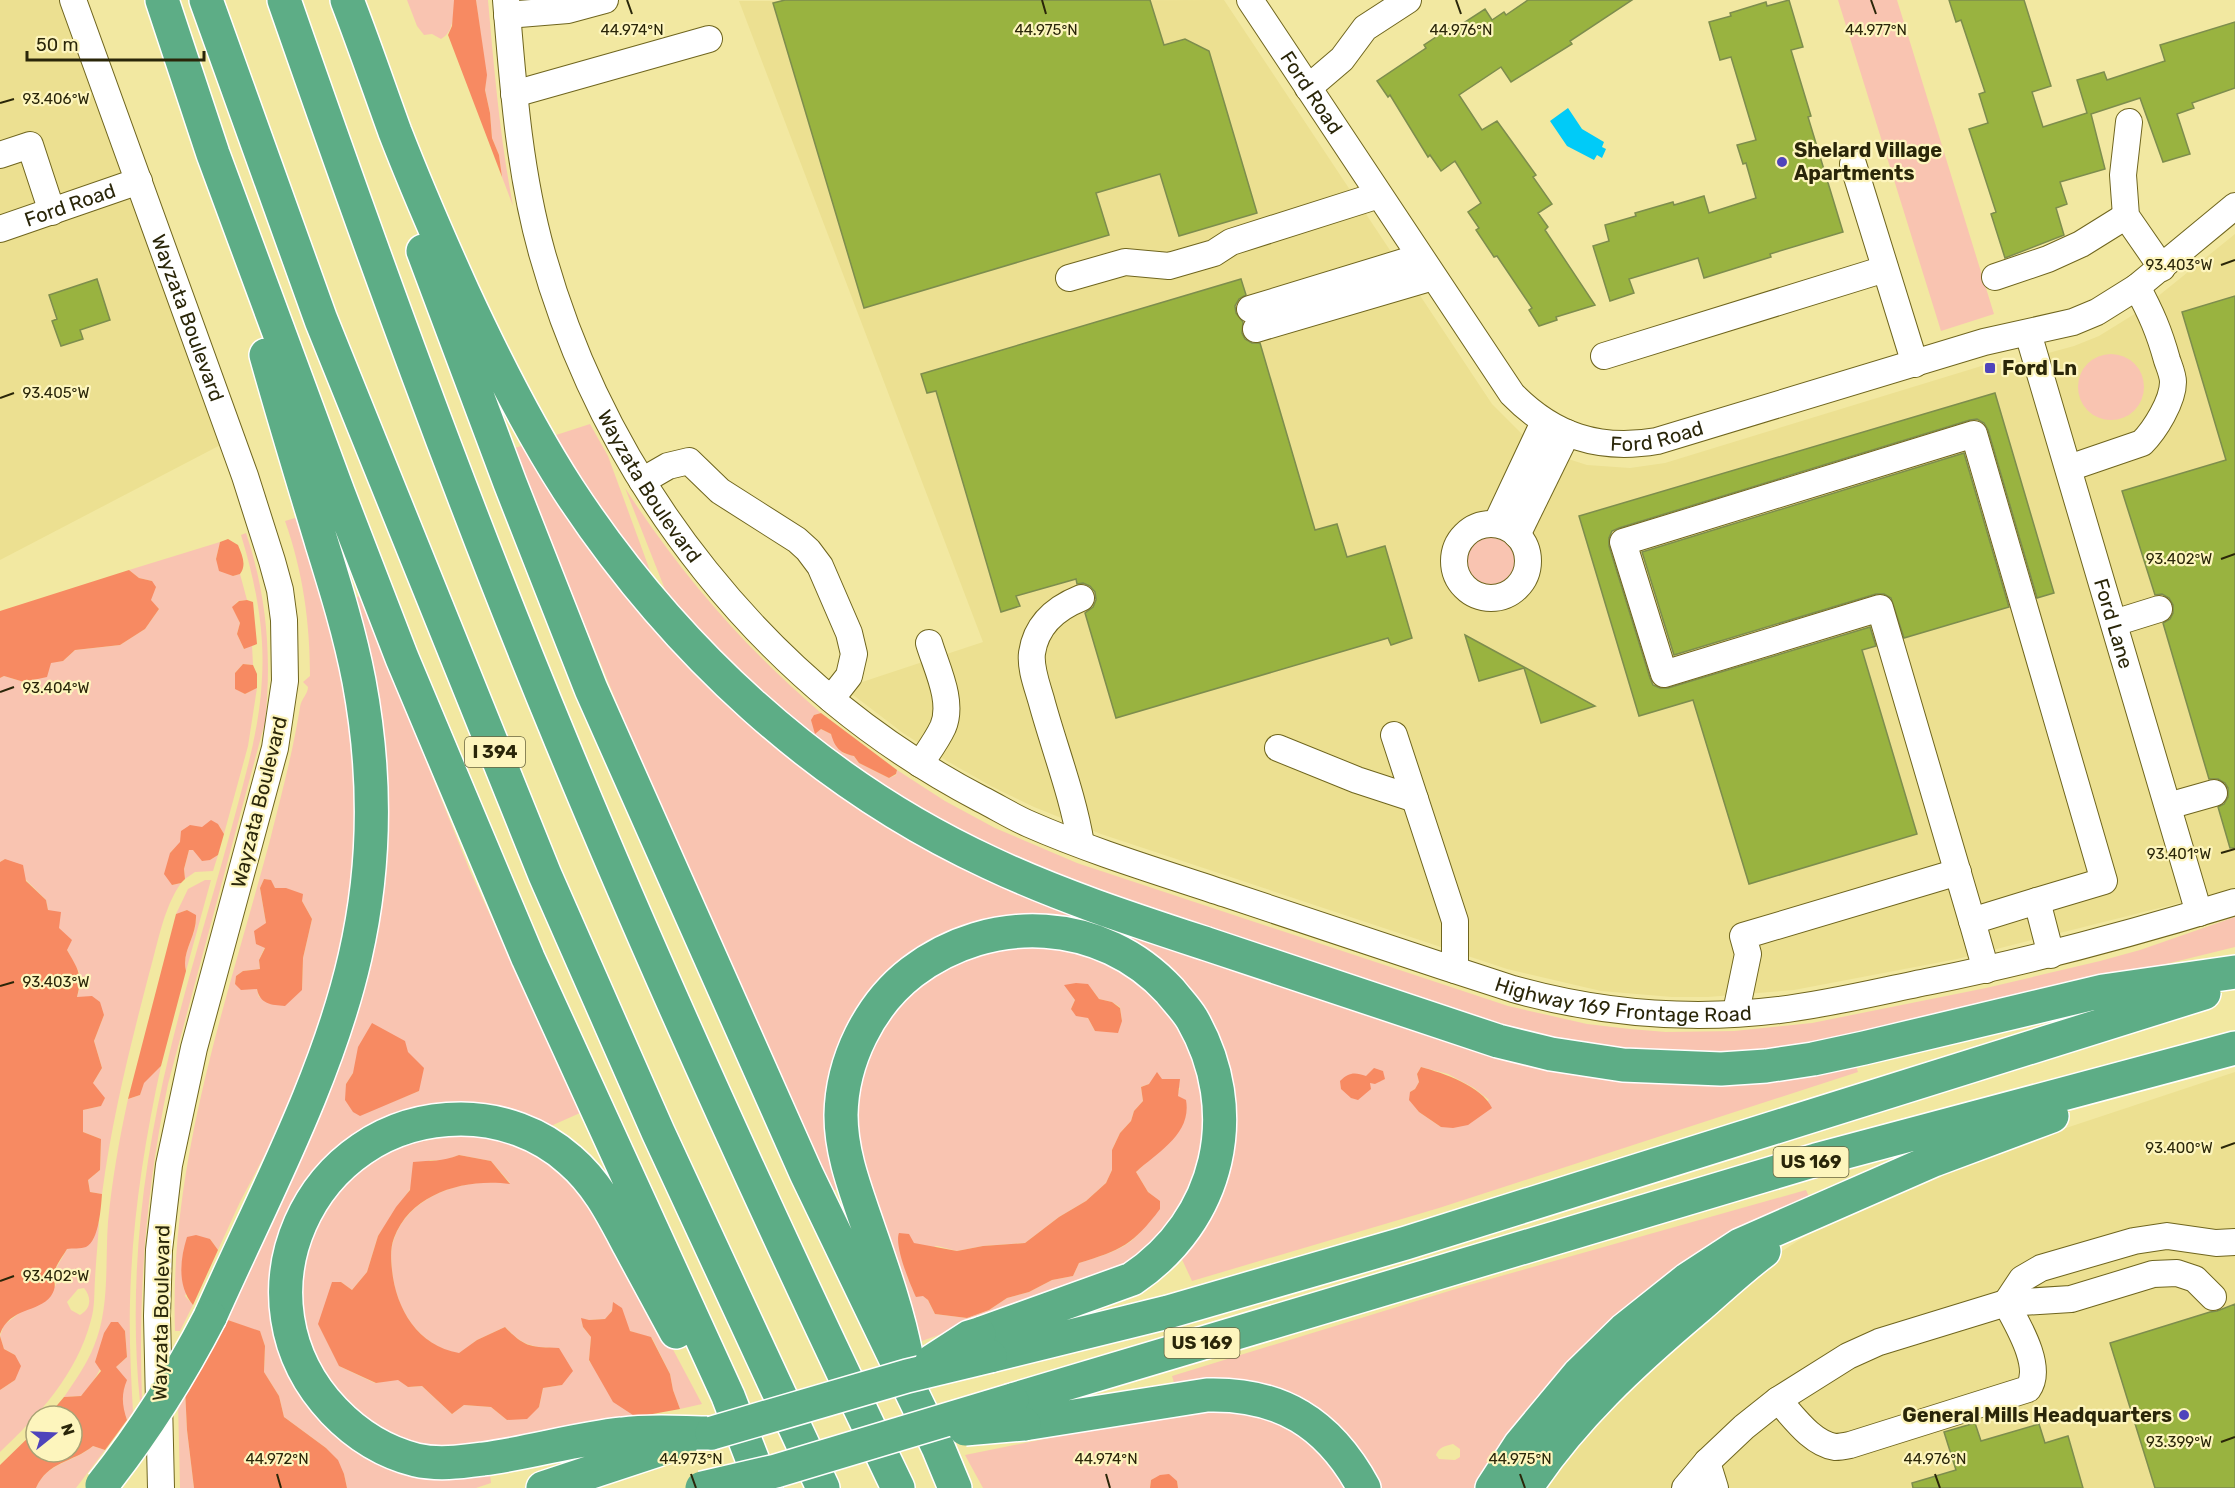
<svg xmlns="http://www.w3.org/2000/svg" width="2235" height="1488" font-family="Rubik,sans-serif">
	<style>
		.built { fill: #ece091 }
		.green { fill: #f9c4b1; fill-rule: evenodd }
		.forest { fill: #f78a62 }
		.water { fill: #00cbf8 }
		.building { fill: #99b340; stroke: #7d8d4d; stroke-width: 1.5 }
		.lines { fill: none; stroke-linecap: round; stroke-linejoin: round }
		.minor-casing { stroke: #6f651e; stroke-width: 28 }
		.highway-casing { stroke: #fff; stroke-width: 36 }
		.minor { stroke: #fff; stroke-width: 26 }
		.highway { stroke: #5dad86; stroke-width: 33 }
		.highway-bridge-casing { stroke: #fff; stroke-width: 36; stroke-linecap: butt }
		.highway-bridge { stroke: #5dad86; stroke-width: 33 }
		.ticks { fill: none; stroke: #2a2609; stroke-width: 2 }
		.poi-dot { fill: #4f44bb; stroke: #fdf5bd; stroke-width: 2 }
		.labels { text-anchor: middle; stroke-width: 4.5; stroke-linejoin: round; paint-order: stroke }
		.shield { fill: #fdf5bd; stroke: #69643f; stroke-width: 1.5 }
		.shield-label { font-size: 18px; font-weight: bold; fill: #2a2609 }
		.street-label { font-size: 20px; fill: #2a2609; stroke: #fdf5bd }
		.poi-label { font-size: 20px; font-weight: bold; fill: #2a2609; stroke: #fdf5bd; text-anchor: start }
		.ticks-label { font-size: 15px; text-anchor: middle; fill: #2a2609; stroke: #fdf5bd; stroke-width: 4.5; stroke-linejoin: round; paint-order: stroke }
	</style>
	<rect width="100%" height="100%" fill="#f2e8a1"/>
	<path class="built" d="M0 0H73L232 439 0 560Z
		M1224 0 1492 404 1524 436 1559 456 1587 465 1630 468 1665 463 1988 364H2008L2074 346 2099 336 2141 310 2235 234V889L1957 959 1794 990 1708 997H1672L1601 991 1507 969 1101 834 1034 807 991 786 947 761 903 733 844 688 983 642 739 1Z
		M2235 1072V1488H1536L1558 1457 1767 1261 1824 1224 1924 1175Z"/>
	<path class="green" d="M407 0H454C454 14 454 32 441 39L432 34 424 35 417 26Z
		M476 0H488C494 69 500 138 513 206L502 177 499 155 492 138 490 113 485 90 486 75Z
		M1838 0H1897L1994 314 1941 331Z
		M2078 387a33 33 0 1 1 66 0a33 33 0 1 1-66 0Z
		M590 424 608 456 656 587 612 530 553 436Z
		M530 443 844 789 1489 1049 1854 1061 1858 1072 1439 1208 1192 1281 1179 1253 1201 1225 1207 1025 1055 921 863 1004 842 1187 833 1191 649 781 569 586 515 448ZM1421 1067 1448 1074 1474 1088 1489 1100 1441 1127 1419 1112 1410 1092 1415 1089 1419 1082 1417 1074Z
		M625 488C680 573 744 647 821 713L814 715 816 733 821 729 831 734 843 753 854 756 859 763 889 778 896 775 897 770 945 801 995 828 1077 863 1508 1006 1587 1024 1630 1029 1666 1032 1734 1031 1812 1023 1986 988 2100 961 2140 950 2235 917V947L1866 1038 1697 1059 1540 1038 1150 912 973 840 855 769 779 709 670 602Z
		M305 515 336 620 363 786 341 973 283 1120 240 1202 218 1250 210 1239 185 1296 193 1305 180 1331H175C169 1162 227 1001 270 840 281 796 293 752 300 707 301 699 308 694 308 687L303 682 310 676C310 622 303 572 285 521ZM264 879 270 880 275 888 302 901 312 919 303 958 302 990 259 997 257 989 235 984 236 976 243 971 260 969 259 960 265 947 266 923 260 888Z
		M246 533C267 596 272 657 265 722L168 1084C146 1190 138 1291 142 1399L140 1402C128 1284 142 1166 170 1051 189 972 214 894 235 815 247 770 260 725 262 678 265 629 255 581 241 535Z
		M1466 561a25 25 0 1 1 50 0a25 25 0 1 1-50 0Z
		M220 542 216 559 233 576 240 574 247 600 238 601 233 607 240 623 237 634 244 649 252 645 253 665 243 664 235 673V688L245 694 257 688 248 746 224 834 218 824C198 827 184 838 170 853L172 885 181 883C163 909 158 943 149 974 130 1047 112 1118 102 1194L90 1192 88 1180 100 1170 101 1139 83 1132V1110L101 1106 93 1083 102 1068 94 1041 104 1015 77 997 81 983 79 972 67 950 59 929 48 910 46 900 5 859 0 862V678L4 676 24 682 51 662 63 661 75 650 120 645 145 629 159 609 151 601 152 581 139 578 129 570Z
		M360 596 470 871 580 1113 544 1129 415 1113 282 1239 327 1420 490 1474 491 1483 476 1488H347L344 1474 326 1448 284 1417 279 1396 264 1372 265 1346 260 1332 222 1318 365 954 350 600ZM353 1073 419 1091 360 1115 346 1084Z
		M189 850H193L210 860 218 855 213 871 195 872 185 879 184 869Z
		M205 880H211L186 971C181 951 197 937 196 916L187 910 176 914 188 889Z
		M993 945 1080 948 1152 989 1196 1053 1208 1145 1174 1226 1129 1264 1031 1302 919 1342 856 1158 857 1077 870 1041 916 983ZM1065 985 1094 992 1099 999 1112 1002 1120 1007 1122 1021 1095 1031 1088 1018 1071 1009 1075 1000ZM1149 1084 1180 1088 1149 1160 1136 1172 1148 1192 1159 1201C1138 1245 1124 1249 1079 1263L1073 1276 1052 1280 1029 1292 1007 1298 989 1310 967 1318 935 1314 928 1300 908 1279 903 1257 937 1246 957 1251 983 1246 1025 1243 1059 1217 1086 1201 1106 1183 1112 1170V1150L1120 1133 1131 1121 1134 1111 1143 1101 1141 1087Z
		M161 1066C144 1144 132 1222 130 1302 129 1338 131 1375 133 1412L127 1420 122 1407 123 1399 116 1367 127 1357 125 1331 117 1322C108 1350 102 1375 81 1396L64 1397C75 1381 87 1364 94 1346 110 1308 105 1262 108 1222 112 1181 119 1140 128 1099L140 1095 143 1083Z
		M486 1131 555 1160 610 1231 702 1404 680 1409 673 1390 670 1374 652 1338 630 1331 612 1311 605 1319 589 1320 582 1319 583 1327 591 1337 589 1361 636 1417 457 1450 423 1449 364 1422 316 1370 296 1285 315 1213 385 1147ZM459 1155 491 1161 510 1183C467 1178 410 1193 394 1239 390 1249 391 1260 392 1270 396 1310 418 1345 459 1354L477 1340 505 1327C525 1347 531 1347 559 1348L562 1385 543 1388 539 1407 507 1420 491 1407 464 1405 452 1414 422 1386 408 1387 398 1379 375 1383 339 1366 341 1282 352 1290 367 1272 378 1236 430 1160 443 1161Z
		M1806 1190 1811 1201 1477 1488H1377L1350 1446 1175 1386 1172 1376 1462 1287ZM1453 1444 1460 1449V1457L1455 1460 1439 1459 1436 1455C1439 1447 1445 1446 1453 1444Z
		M99 1223C98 1242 96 1260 95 1279 94 1293 95 1307 91 1320 77 1374 39 1415 0 1452V1390L15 1380V1355L4 1349 0 1336 4 1325 22 1311 34 1307 56 1285 54 1272 67 1249 93 1240 96 1227ZM84 1288C92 1298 91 1309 80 1315L71 1310 67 1302 78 1289Z
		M185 1389 187 1430 194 1488H180L178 1401Z
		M1239 1407 1309 1436 1352 1488H1178L1177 1481C1167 1473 1162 1474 1151 1480L1150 1488H983L965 1455 1169 1414Z
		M93 1446 105 1450 76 1488H36C47 1462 73 1463 93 1446Z"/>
	<path class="forest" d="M454 0H476L487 75 485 90 490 113 492 138 499 155 502 177 448 35 452 26Z
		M228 539 238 545C242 555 247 565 240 574L233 576 219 571 216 559 220 542Z
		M129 570 139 578 152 581 156 587 151 600 159 609 145 629 120 645 75 650 63 661 51 663 47 677 24 682 4 676 0 678V611Z
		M247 600 253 602 257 644 244 649 237 634 240 623 232 607 239 601Z
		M243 664 253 665 257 674V688L245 694 235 689V673Z
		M821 713 897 770 896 774 889 778 859 763 854 756C840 753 835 748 831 734L821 729 815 734 811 720 814 715Z
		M211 820 218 824 224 834 218 855 210 860 202 861 193 850H189L184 869 185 879 181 883 172 885 164 874 170 853 180 842 181 831 190 825 202 827Z
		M5 859 23 865 26 881 46 900 48 910 61 912 59 928 72 940 67 950C78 969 83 975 77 997L92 996 100 1002 104 1015 94 1041 102 1068 93 1083 105 1098 101 1106 83 1110V1132L101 1139 100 1170 88 1180 90 1192 102 1194C101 1207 99 1241 86 1247 81 1249 72 1248 67 1249 63 1256 55 1266 54 1274 54 1283 57 1287 51 1296 38 1313 10 1307 0 1334V862Z
		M264 879 271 880 275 888H286L303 894 302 901 312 919 303 958 302 990 285 1006C271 1005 260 1004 257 989L241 990 235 984 236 976 243 971 260 969 259 960 265 948 256 944 254 931 266 923 260 888Z
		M187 910 196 915C197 937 181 951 186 971L161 1066 144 1083 140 1095 128 1099 176 914Z
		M1076 983 1088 984 1099 999 1112 1002 1120 1008 1122 1021 1118 1033 1095 1031 1088 1018 1076 1016 1071 1009 1075 1000 1064 985Z
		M372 1023 405 1041 408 1052 424 1068 419 1091 360 1116 353 1112 345 1100 346 1084 353 1073 358 1047Z
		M1421 1067C1443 1073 1482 1086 1492 1108L1468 1125 1453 1128 1441 1127 1419 1112 1409 1100 1410 1092 1415 1089 1419 1082 1417 1074Z
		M1374 1068 1383 1071 1385 1079 1375 1084 1370 1083 1371 1089 1358 1100 1351 1098 1341 1089 1340 1081C1349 1072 1355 1072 1366 1076Z
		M1157 1072 1162 1079H1180L1178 1096 1186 1100C1192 1134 1158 1152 1136 1172L1148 1192 1160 1201V1209C1133 1245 1121 1250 1079 1263L1073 1276 1052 1280 1029 1292 1007 1298 989 1310 967 1318 935 1314 928 1300 923 1296 916 1297C910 1284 894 1246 899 1233L909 1234 914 1243 957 1251 983 1246 1025 1243 1059 1217 1086 1201 1106 1183 1112 1170V1150L1120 1133 1131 1121 1134 1111 1143 1101 1141 1087 1149 1084Z
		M459 1155 491 1161 510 1184C467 1178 411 1192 394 1238 390 1248 391 1260 392 1270 396 1309 418 1346 459 1353L477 1340 505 1327C525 1348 531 1347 559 1348L573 1371 562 1385 543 1388 539 1407 527 1419 507 1420 491 1407 464 1405 452 1414 422 1386 408 1387 398 1380 376 1383 339 1366 318 1324 332 1282H341L352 1290 367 1272 378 1236 396 1207 410 1190 413 1162C432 1160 441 1162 459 1155Z
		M196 1235 210 1239 218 1250 193 1305C177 1286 180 1259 187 1237Z
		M613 1302 622 1308 630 1331 651 1337 670 1374 673 1390 680 1409 636 1417 613 1402 589 1360 591 1337 583 1327 581 1318 589 1320 605 1319 612 1311Z
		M222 1318 260 1331 265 1346 264 1372 279 1396 284 1417 326 1448 338 1460 344 1474 347 1488H194L187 1430 185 1389Z
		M111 1322H118L125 1331 127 1357 116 1367 127 1380C121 1394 122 1406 127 1420L105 1450 93 1446C72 1463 48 1461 36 1488H0V1465L36 1430V1452H72V1416H48L64 1397 81 1396 101 1371 95 1362 104 1333Z
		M0 1336 4 1349 15 1355 21 1366 15 1380 0 1390Z
		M1169 1474 1177 1481 1178 1488H1150L1151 1480 1160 1475Z"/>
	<path class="water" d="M1568 108 1582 129 1604 142 1602 147 1606 149 1602 158 1597 155 1594 160 1567 146 1550 121Z"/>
	<path class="building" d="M785 0H1150L1164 45 1185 39 1209 51 1257 213 1179 236 1160 174 1096 193 1109 235 864 308 773 3Z
		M1528 0H1632L1570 41 1572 44 1511 82 1501 67 1459 95 1482 130 1497 121 1536 175 1533 177 1552 204 1538 213 1548 227 1545 230 1595 305 1556 317 1557 320 1539 326 1529 310 1532 308 1497 256 1494 257 1476 230 1479 228 1468 212 1481 203 1455 161 1441 171 1430 155 1428 157 1390 95 1388 97 1377 81 1426 48 1424 45 1457 23 1459 26 1485 9 1492 20 1504 12 1506 15Z
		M1789 0 1803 47 1791 50 1811 116 1808 117 1843 232 1770 254 1771 257 1704 278 1698 258 1629 279 1634 293 1610 301 1593 246 1609 241 1605 225 1636 216 1635 213 1673 202 1674 205 1704 196 1709 213 1756 198 1746 163 1743 164 1737 145 1756 140 1731 57 1720 60 1709 22 1731 16 1730 13 1766 2 1767 6Z
		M1949 0H2024L2051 86 2032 92 2043 127 2087 113 2077 80 2104 72 2107 80 2165 61 2160 45 2235 22V88L2192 103 2194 108 2177 114 2190 154 2163 162 2140 98 2091 114 2105 169 2060 182 2067 204 2056 208 2064 235 2005 258 1991 214 1996 212 1969 129 1988 123 1979 94 1985 92 1961 20 1956 22Z
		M97 279 110 320 80 330 83 339 61 346 52 321 57 319 49 295Z
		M1241 279 1246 295 1239 299 1235 306 1236 313 1243 322 1242 333 1245 339 1252 343H1260L1315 530 1337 524 1347 557 1385 546 1412 638 1391 645 1388 638 1116 718 1085 613 1093 607 1096 600 1095 592 1090 586 1083 583 1077 584 1076 579 1016 596 1020 606 1001 612 936 391 927 393 921 374Z
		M2235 296V848H2230L2218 807 2224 804 2228 797V788L2225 783 2218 779H2209L2163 623 2170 619 2173 613V605L2169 598 2162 594 2155 595 2122 491 2226 460 2182 312Z
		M1995 393 2054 593 2037 598 1988 430 1984 423 1977 419 1970 420 1619 528 1612 531 1609 538V546L1650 678 1653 685 1660 688H1668L1870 627 1876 646 1862 650 1917 834 1749 884 1693 700 1639 716 1579 516Z
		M1964 453 2009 607 1904 638 1891 598 1884 594H1876L1674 655 1642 552Z
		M1465 635 1524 667 1595 706 1541 723 1524 668 1479 681Z
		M2235 1304V1488H2155L2110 1343 2210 1312 2217 1311Z
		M1975 1423 1981 1441 2039 1424 2045 1443 2068 1436 2083 1488H1913L1912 1483 1956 1470 1944 1432Z"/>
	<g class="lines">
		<g class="minor-casing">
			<g id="minor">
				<path id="s1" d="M73 0 245 476 272 561 280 590 284 620 285 681 275 748 194 1048 169 1165 159 1250 157 1316 161 1488"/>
				<path id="s2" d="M506 0C513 85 519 171 542 253 607 485 767 687 981 799 997 807 1013 817 1029 824 1093 852 1160 872 1226 894 1321 926 1417 958 1513 989 1599 1013 1690 1021 1779 1010 1830 1004 1881 991 1931 981 2034 960 2134 933 2235 902"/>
				<path id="s3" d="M1250 0 1512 394C1553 436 1599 451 1657 441L1984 342 2073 322 2097 312 2137 287 2235 206"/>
				<path d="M507 15 568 10 605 0"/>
				<path d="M1308 88 1342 59 1365 28 1408 0"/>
				<path d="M514 94 709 39"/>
				<path d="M2129 122 2123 175 2126 216 2162 268"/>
				<path d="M0 155 30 145 52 212"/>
				<path d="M1853 164 1915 364"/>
				<path id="s4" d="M0 229 139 181"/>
				<path d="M1995 277 2048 259 2081 244 2126 216"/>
				<path d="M1069 278 1125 262 1169 266 1214 253 1231 242 1379 195"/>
				<path d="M1250 309 1420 257"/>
				<path d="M1256 329 1433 277"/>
				<path id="s5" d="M2028 333 2199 913"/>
				<path d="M1604 356 1885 269"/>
				<path d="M2069 468 2142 443C2155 430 2173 401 2173 382 2173 375 2169 366 2167 360 2159 331 2151 313 2137 287"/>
				<path d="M642 481 668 466 689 461 720 491 797 540 808 550 820 566 849 633 854 654 849 676 831 699"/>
				<circle cx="1491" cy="561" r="37"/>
				<path d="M1496 524 1544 422"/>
				<path d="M1517 535 1567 433"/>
				<path d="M1081 598C1056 608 1036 625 1032 653 1030 669 1038 688 1042 703 1055 750 1073 796 1081 844"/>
				<path d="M2114 623 2159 609"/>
				<path d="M1394 735 1455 921V970"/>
				<path d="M1278 748 1357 780 1415 799"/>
				<path d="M920 764C928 752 937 740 943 727 954 701 936 667 929 643"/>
				<path d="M2168 806 2214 793"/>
				<path d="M1972 921 1880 608 1664 674 1623 542 1974 434 2104 881 2037 901"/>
				<path d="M1986 970 1972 921 2037 901 2051 955"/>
				<path d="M1736 1012 1748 954 1743 936 1958 872"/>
				<path d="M1778 1400C1793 1416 1811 1443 1835 1447 1839 1447 1845 1446 1850 1445L2028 1389C2044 1367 2017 1324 2006 1303L2022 1279 2041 1268 2134 1241 2167 1236 2216 1243 2235 1242"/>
				<path d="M1707 1462 1715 1488"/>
				<path d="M1685 1488 1707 1462 1744 1427 1778 1400 1848 1356 1879 1342 2006 1303 2071 1299 2153 1274 2177 1273 2195 1279 2213 1297"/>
			</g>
		</g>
		<g class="highway-casing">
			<path id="highway" d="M162 0 213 154 338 492 402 658 528 958 728 1396 753 1461 766 1488
				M206 0 321 320 545 875 658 1132 823 1488
				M284 0C371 250 461 499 562 743 666 995 780 1242 898 1488
				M347 0C364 44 379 88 395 132 416 186 439 239 463 292 494 359 528 427 568 489 672 648 817 783 990 863 1060 896 1134 920 1207 944 1304 977 1401 1009 1498 1041L1551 1054 1623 1065 1721 1069 1766 1066 1813 1059 1864 1048 2103 991 2235 972
				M423 251 510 483 591 689 806 1173 938 1447 955 1488
				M210 1317C261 1202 327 1080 355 957 376 866 376 772 359 681 350 634 336 589 322 544 303 481 284 419 266 355
				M676 1332C661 1304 645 1275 630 1247 613 1215 598 1184 570 1160 540 1133 500 1119 461 1119 308 1119 228 1300 334 1411 357 1435 384 1452 416 1460 438 1465 460 1462 483 1459 530 1453 575 1439 622 1434 652 1430 683 1433 712 1433
				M906 1354C897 1308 881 1265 866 1221 854 1186 841 1152 841 1115 842 1061 869 1005 912 972 991 912 1102 917 1170 991 1177 1000 1186 1009 1192 1019 1245 1111 1220 1220 1132 1279L979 1334
				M990 1356 1168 1312 1406 1243 2204 993
				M1012 1400 1816 1160 2235 1048
				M1024 1424 1207 1395C1280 1393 1329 1423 1364 1488
				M543 1488 682 1442
				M1492 1488 1520 1445 1579 1374 1624 1330 1688 1279 1740 1245 1934 1160 2052 1116
				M1526 1488C1572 1418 1633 1362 1697 1308 1719 1289 1740 1269 1764 1251"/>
		</g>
		<use href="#minor" class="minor"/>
		<use href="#highway" class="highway"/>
		<g class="highway-bridge-casing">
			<path id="highway-bridge" d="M932 1361 969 1337 979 1334
				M965 1429 1024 1424
				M712 1433 907 1376 990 1356
				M102 1485C144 1432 179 1377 210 1317
				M702 1488 776 1471 1012 1400"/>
		</g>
		<use href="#highway-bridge" class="highway-bridge"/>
	</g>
	<path class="ticks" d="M627 0 632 14M1042 0 1046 14M1456 0 1461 14M1871 0 1876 14M0 103 14 99M2221 265 2235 260M0 398 14 393M2221 559 2235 554M0 692 14 687M2221 853 2235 849M0 986 14 982M2221 1148 2235 1143M0 1281 14 1276M2221 1442 2235 1437M277 1474 281 1488M691 1474 696 1488M1106 1474 1110 1488M1520 1474 1525 1488M1935 1474 1940 1488"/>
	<g class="poi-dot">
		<circle cx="1782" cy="162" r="6"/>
		<rect x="1984" y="362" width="12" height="12" rx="3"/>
		<circle cx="2184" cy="1415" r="6"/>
	</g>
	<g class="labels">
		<g class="shield">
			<rect x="465" y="737" width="60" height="30" rx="4.5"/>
			<rect x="1773.5" y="1147" width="75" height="30" rx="4.5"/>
			<rect x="1164.5" y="1328" width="75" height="30" rx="4.5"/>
		</g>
		<g class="shield-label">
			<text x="495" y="758">I 394</text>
			<text x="1811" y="1168">US 169</text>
			<text x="1202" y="1349">US 169</text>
		</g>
		<g class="street-label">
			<text dy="7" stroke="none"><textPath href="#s3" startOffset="111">Ford Road</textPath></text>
			<text dy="7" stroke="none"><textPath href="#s4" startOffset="74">Ford Road</textPath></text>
			<text dy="7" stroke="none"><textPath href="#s1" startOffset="338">Wayzata Boulevard</textPath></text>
			<text dy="7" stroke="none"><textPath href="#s3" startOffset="633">Ford Road</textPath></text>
			<text dy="7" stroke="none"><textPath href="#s2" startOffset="514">Wayzata Boulevard</textPath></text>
			<text dy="7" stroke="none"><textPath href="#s5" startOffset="303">Ford Lane</textPath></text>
			<text transform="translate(259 802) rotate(-76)" y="7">Wayzata Boulevard</text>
			<text dy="7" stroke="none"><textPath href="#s2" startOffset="1653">Highway 169 Frontage Road</textPath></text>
			<text transform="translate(161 1313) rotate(-89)" y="7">Wayzata Boulevard</text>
		</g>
		<g class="poi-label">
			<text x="1794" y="157">Shelard Village<tspan x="1794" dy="23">Apartments</tspan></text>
			<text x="2002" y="375">Ford Ln</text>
			<text x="2172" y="1422" text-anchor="end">General Mills Headquarters</text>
		</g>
	</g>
	<g class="ticks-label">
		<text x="632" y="35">44.974°N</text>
		<text x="1046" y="35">44.975°N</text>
		<text x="1461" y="35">44.976°N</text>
		<text x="1876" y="35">44.977°N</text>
		<text x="56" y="104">93.406°W</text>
		<text x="2179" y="270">93.403°W</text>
		<text x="56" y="398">93.405°W</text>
		<text x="2179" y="564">93.402°W</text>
		<text x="56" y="693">93.404°W</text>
		<text x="2179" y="859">93.401°W</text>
		<text x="56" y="987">93.403°W</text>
		<text x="2179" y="1153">93.400°W</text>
		<text x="56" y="1281">93.402°W</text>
		<text x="2179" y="1447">93.399°W</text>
		<text x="277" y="1464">44.972°N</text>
		<text x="691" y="1464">44.973°N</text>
		<text x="1106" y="1464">44.974°N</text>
		<text x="1520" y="1464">44.975°N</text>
		<text x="1935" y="1464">44.976°N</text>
	</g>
	<g transform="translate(54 1434) rotate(72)"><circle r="28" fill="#fdf5bd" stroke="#a9a275" stroke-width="1.5"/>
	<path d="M0-4.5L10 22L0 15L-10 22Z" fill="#4f44bb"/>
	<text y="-9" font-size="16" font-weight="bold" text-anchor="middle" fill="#2a2609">N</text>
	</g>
	<path d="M27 51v9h177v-9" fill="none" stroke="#2a2609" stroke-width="3"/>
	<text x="36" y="51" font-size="18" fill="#2a2609" stroke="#fdf5bd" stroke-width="4.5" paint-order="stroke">50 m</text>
</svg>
